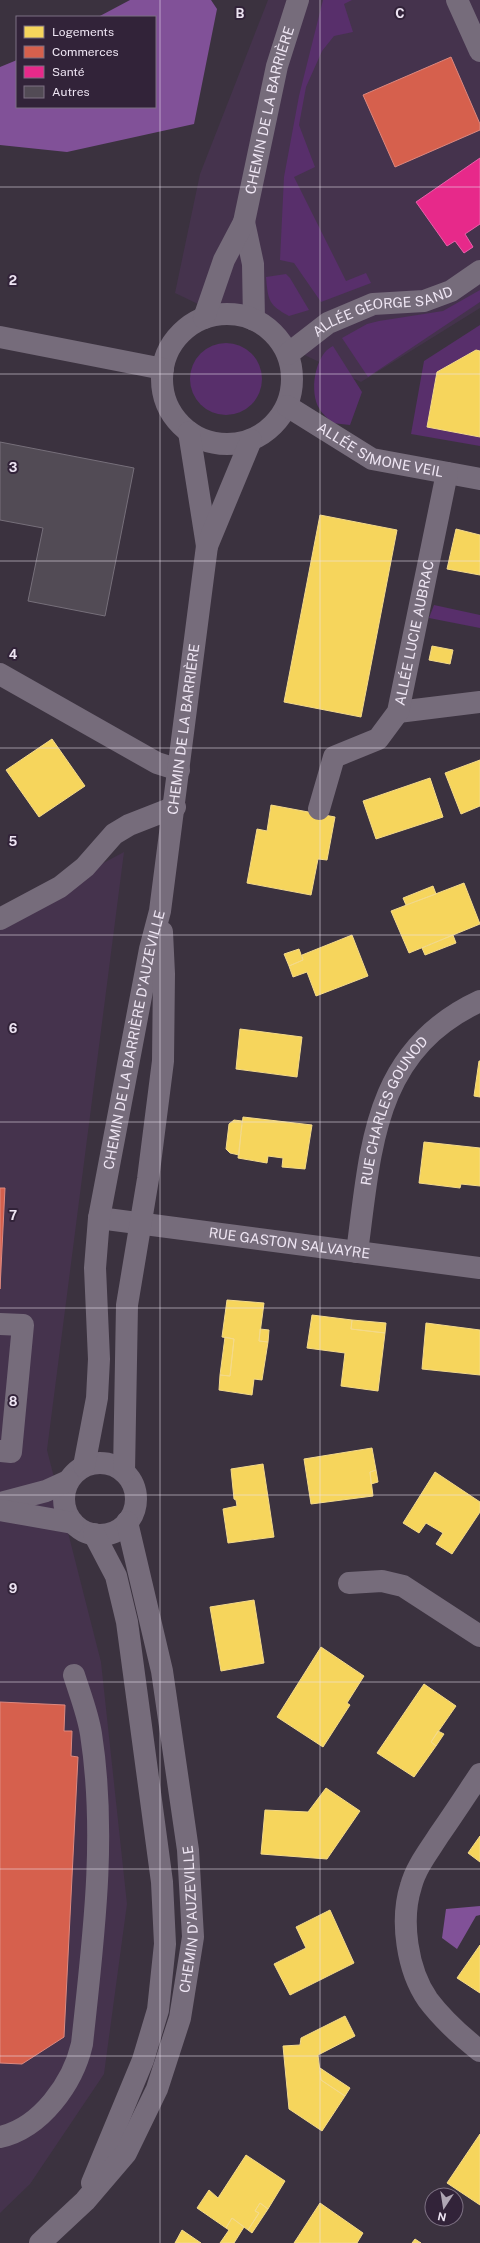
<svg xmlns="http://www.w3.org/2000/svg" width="480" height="2243" font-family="'Public Sans',sans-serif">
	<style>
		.built { fill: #45334d }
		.green { fill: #582f6b }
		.water { fill: #815198 }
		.homes { fill: #f6d55c; stroke: #f4da89 }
		.shops { fill: #d6604d; stroke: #dd887f }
		.health { fill: #e7298a; stroke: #e961aa }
		.building { fill: #524b55; stroke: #766f7a }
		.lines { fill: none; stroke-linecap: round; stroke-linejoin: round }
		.minor { stroke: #766c7b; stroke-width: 22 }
		.grid { fill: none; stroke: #eee5f3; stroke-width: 1; stroke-opacity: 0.55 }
		.labels { text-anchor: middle; stroke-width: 4; stroke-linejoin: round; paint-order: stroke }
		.street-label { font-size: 14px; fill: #eee5f3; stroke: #322339 }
		.grid-label { font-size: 13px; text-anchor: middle; font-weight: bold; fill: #eee5f3; stroke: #322339; stroke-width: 4; stroke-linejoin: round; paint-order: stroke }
	</style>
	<rect width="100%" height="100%" fill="#3b323f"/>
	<path class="built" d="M268 0H480V308L361 382 175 293 200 174Z
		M124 852 47 1450 101 1662 127 1904 104 2074 30 2184 0 2213V918Z"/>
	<path class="green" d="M323 0H352L344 4 353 32 334 36 322 51 306 87 299 125 315 167 294 177 346 281 366 273 371 283 321 302 294 263 280 260 284 177 299 96Z
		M286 274 290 278 309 310 289 316C269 305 268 301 266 277Z
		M480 290V302L368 377 342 338 367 324 379 321 443 311Z
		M480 325V351L476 350 437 372 427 426 480 437V446L411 434 424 361Z
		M190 379a36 36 0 1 1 72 0a36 36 0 1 1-72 0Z
		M333 346 362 392 350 425 332 423C328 418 322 414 319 408 309 392 315 354 333 346Z
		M434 605 480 615V628L429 618Z"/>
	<path class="water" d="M130 0H211L217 9 194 124 67 152 0 145V67L17 60V107H155V17H98Z
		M480 1906V1915L476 1916 457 1949 442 1938 446 1909Z"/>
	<path class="homes" d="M476 350 480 351V437L427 427 437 372Z
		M320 515 397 530 361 717 284 702Z
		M456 529 480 535V575L447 569Z
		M432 646 453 650 450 664 429 660Z
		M52 739 85 786 39 817 6 770Z
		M480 760V806L461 814 445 773Z
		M430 778 443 817 376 839 363 801Z
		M271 805 335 817 327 860 318 859 311 895 247 883 257 829 267 831Z
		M464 883 480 924 409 953 391 911Z
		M433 886 436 894 406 905 403 898Z
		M352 935 368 976 316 996 307 972 293 977 289 966 303 960 302 955Z
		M453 935 456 943 425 955 422 948Z
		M299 949 303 960 289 966 284 954Z
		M240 1029 302 1037 297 1077 236 1069Z
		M479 1061H480V1097L474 1096Z
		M243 1117 312 1125 305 1169 282 1167 283 1158 268 1156 267 1163 238 1158Z
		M234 1120 242 1121 239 1155 230 1153 226 1149 229 1124Z
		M424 1142 480 1148V1186L461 1184 460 1188 419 1183Z
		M227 1300 264 1303 259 1341 268 1342 262 1380 254 1379 252 1395 219 1390 220 1375 230 1376 234 1339 222 1337Z
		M312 1315 352 1320 351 1329 385 1333 378 1391 341 1386 345 1353 307 1348Z
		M352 1320 386 1323 385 1333 351 1329Z
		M426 1323 480 1330V1375L422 1369Z
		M260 1329 269 1330 268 1342 259 1341Z
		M225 1337 234 1339 230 1376 220 1375Z
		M372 1448 376 1470 370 1472 373 1496 311 1504 304 1459Z
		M263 1464 274 1537 228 1543 223 1509 237 1506 236 1500 234 1499 231 1469Z
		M376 1470 378 1482 371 1484 370 1472Z
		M435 1472 480 1502V1512L452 1554 436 1544 443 1533 426 1523 419 1533 403 1523Z
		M254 1600 264 1663 221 1671 210 1607Z
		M321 1647 364 1676 347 1703 350 1705 323 1747 277 1717Z
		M424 1684 456 1706 431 1742 436 1746 414 1777 377 1753Z
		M438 1731 444 1734 436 1746 431 1742Z
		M326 1788 360 1811 327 1859 261 1854 265 1810 308 1812Z
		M480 1836V1862L468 1853Z
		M330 1910 354 1963 290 1995 274 1964 306 1948 296 1927Z
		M480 1945V1993L457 1978Z
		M345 2016 355 2036 318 2055 321 2080 345 2096 322 2131 289 2109 283 2046 300 2045 301 2038Z
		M320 2068 350 2088 345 2096 321 2080Z
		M480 2134V2205L447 2183Z
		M246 2155 285 2181 268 2209 260 2203 255 2211 259 2213 248 2230 232 2218 226 2228 197 2208 209 2190 218 2198Z
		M260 2203 268 2209 252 2233 248 2230 259 2213 255 2211Z
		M320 2203 363 2233 357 2243H294Z
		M232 2218 244 2227 234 2243H220L229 2230 226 2228Z
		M182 2230 201 2243H175Z
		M415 2239 421 2243H412Z"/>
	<path class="shops" d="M451 57 480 124V130L395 167 363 95Z
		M0 1188H5L0 1289Z
		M0 1702 65 1705 64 1731H72L71 1756 78 1757 64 2037 22 2064 0 2063Z"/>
	<path class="health" d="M480 158V224L465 234 473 247 464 253 455 241 447 246 416 202Z"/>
	<path class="building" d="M0 442 134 468 105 616 28 601 43 528 0 520Z"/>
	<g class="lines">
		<g class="minor">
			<path d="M457 0 480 51"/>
			<path d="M244 222 253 264 254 320"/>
			<circle cx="227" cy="379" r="65"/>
			<path id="s1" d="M204 318 224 260 244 222 277 66 298 0"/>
			<path d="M0 337 163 369"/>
			<path id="s2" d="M288 354 328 323 373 304 424 301 451 291 480 271"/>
			<path id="s3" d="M287 406 372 459 480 479"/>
			<path d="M189 432 207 546"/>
			<path d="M0 674 157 763 179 770"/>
			<path d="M398 712 480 702"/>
			<path id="s4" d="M319 809 334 757 378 739 398 712 447 473"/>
			<path d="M0 919 60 887 85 867 114 834 129 825 175 807"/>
			<path id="s5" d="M99 1218 480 1268"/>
			<path id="s6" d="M357 1252C371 1150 372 1051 480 1001"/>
			<path d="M0 1324 23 1325 11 1452 0 1451"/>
			<circle cx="100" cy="1499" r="36"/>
			<path id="s7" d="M84 1466 97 1398 99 1359 95 1268 99 1218 150 949 160 911 207 546 251 440"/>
			<path d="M124 1472 127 1305 148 1179 163 1061 164 974 162 932"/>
			<path d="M0 1503 46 1491 68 1481"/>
			<path d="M0 1510 73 1523"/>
			<path d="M349 1583 382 1581 403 1586 480 1636"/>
			<path d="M480 1774C466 1795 453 1815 439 1835 429 1851 416 1867 411 1886 400 1920 407 1970 428 2000 443 2020 461 2036 480 2051"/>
			<path d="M0 2137C41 2128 73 2083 82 2044 93 1941 107 1837 91 1734 88 1714 80 1694 74 1675"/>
			<path d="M92 2183 143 2060 158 2010 165 1944 162 1882 127 1622 116 1576 94 1534"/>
			<path id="s8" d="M40 2243 85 2201 126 2153 157 2089 180 2018 193 1937 188 1850 162 1671 127 1522"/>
		</g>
	</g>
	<path class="grid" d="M160 0V2243M320 0V2243M0 187H480M0 374H480M0 561H480M0 748H480M0 935H480M0 1122H480M0 1308H480M0 1495H480M0 1682H480M0 1869H480M0 2056H480"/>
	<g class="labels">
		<g class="street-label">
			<text dy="5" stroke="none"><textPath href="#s1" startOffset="219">CHEMIN DE LA BARRIÈRE</textPath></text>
			<text dy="5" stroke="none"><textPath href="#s2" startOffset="107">ALLÉE GEORGE SAND</textPath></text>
			<text dy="5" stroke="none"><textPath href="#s3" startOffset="105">ALLÉE SIMONE VEIL</textPath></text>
			<text dy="5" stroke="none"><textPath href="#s4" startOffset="216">ALLÉE LUCIE AUBRAC</textPath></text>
			<text dy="5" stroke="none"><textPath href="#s7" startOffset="746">CHEMIN DE LA BARRIÈRE</textPath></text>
			<text dy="5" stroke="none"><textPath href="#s7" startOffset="431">CHEMIN DE LA BARRIÈRE D'AUZEVILLE</textPath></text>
			<text dy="5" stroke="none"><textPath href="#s6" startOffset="148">RUE CHARLES GOUNOD</textPath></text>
			<text dy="5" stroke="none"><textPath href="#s5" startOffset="192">RUE GASTON SALVAYRE</textPath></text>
			<text dy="5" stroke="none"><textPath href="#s8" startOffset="370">CHEMIN D'AUZEVILLE</textPath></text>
		</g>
	</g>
	<g class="grid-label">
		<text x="240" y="18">B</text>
		<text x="400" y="18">C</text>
		<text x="13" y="285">2</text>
		<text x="13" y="472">3</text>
		<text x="13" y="659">4</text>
		<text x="13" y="846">5</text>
		<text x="13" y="1033">6</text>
		<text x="13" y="1220">7</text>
		<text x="13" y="1406">8</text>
		<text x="13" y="1593">9</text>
	</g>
	<rect x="16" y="16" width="140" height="92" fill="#322339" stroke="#7d7183"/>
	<rect x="24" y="26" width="20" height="12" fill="#f6d55c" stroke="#7d7183"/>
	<text x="52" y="36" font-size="12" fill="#eee5f3">Logements</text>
	<rect x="24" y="46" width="20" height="12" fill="#d6604d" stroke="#7d7183"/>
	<text x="52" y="56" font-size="12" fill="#eee5f3">Commerces</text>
	<rect x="24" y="66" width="20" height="12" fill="#e7298a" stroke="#7d7183"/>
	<text x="52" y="76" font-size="12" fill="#eee5f3">Santé</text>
	<rect x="24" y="86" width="20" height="12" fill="#524b55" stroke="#7d7183"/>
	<text x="52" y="96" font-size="12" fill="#eee5f3">Autres</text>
	<g transform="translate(444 2207) rotate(192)"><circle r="19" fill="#322339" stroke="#7d7183"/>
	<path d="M0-3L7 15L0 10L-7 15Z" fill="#afa6b4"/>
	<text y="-6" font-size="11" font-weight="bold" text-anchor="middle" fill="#eee5f3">N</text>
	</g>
</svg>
